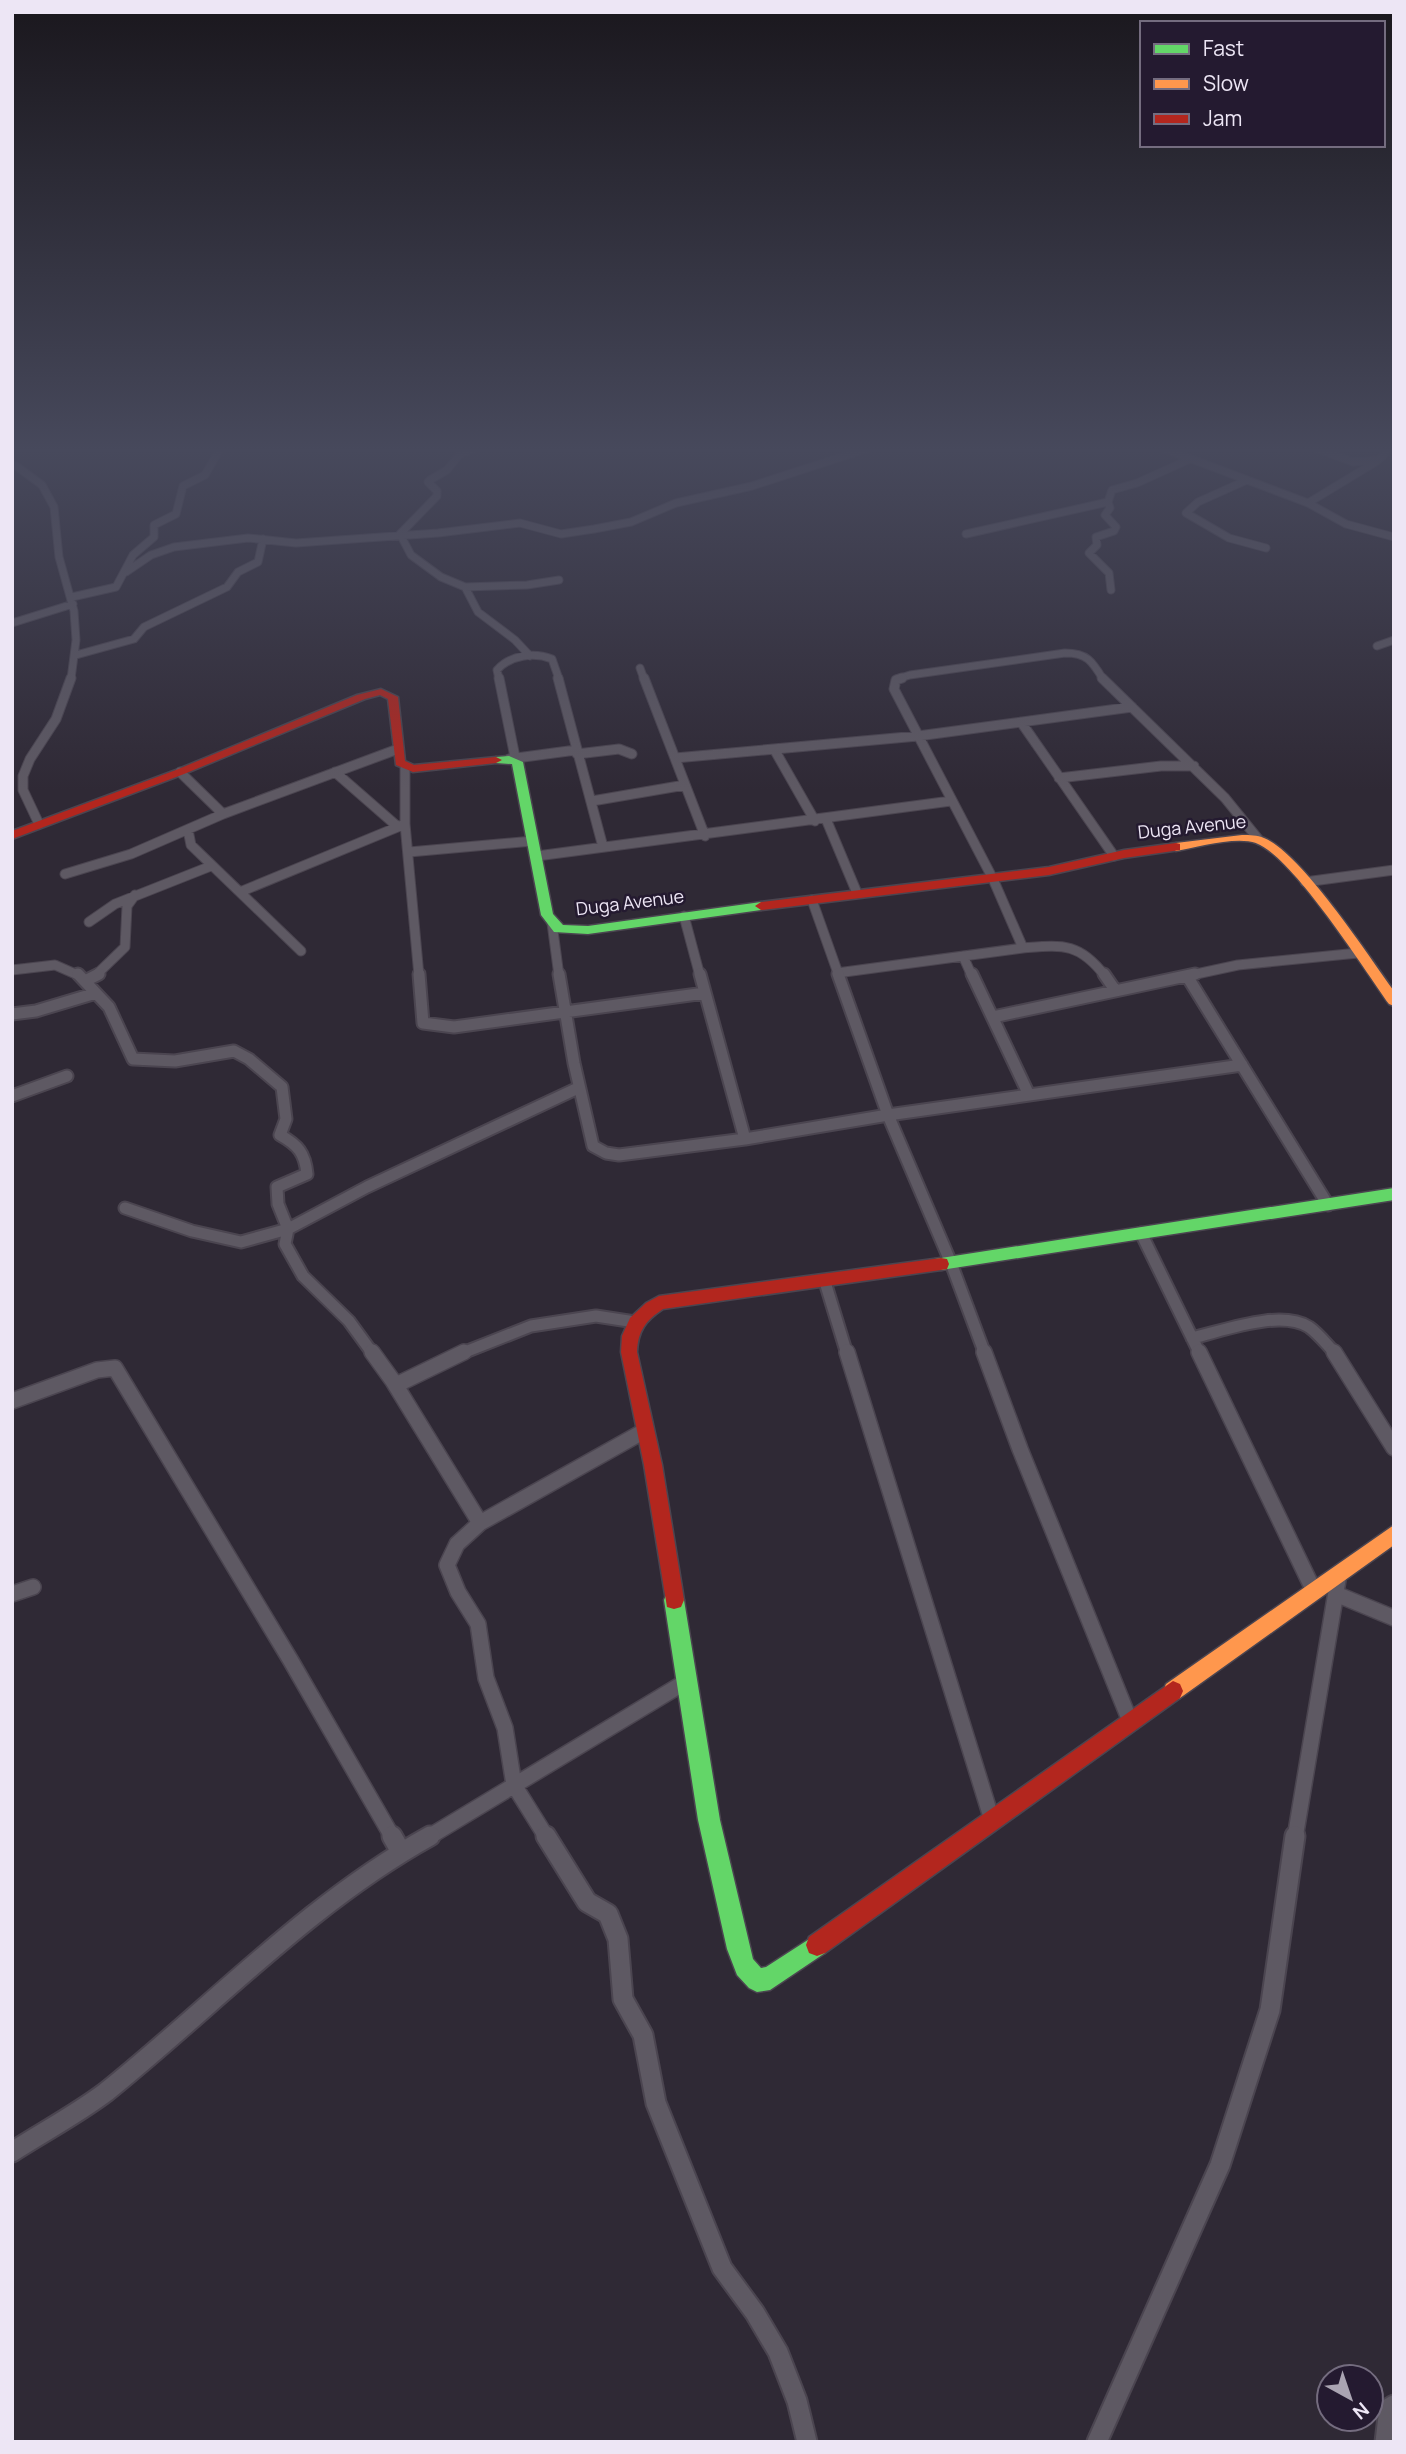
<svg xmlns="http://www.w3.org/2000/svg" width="1406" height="2454" font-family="Manrope,sans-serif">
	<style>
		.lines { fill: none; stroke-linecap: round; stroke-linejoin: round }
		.street-far4-casing { stroke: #4b4550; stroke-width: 9 }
		.street-far3-casing { stroke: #4b4550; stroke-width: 11 }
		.street-far2-casing { stroke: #4b4550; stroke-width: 15 }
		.street-far1-casing { stroke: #4b4550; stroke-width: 18 }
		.street-casing { stroke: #4b4550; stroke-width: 23 }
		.fast-casing { stroke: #4b4550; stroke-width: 3 }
		.slow-casing { stroke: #4b4550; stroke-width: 3 }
		.jam-casing { stroke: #4b4550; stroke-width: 3 }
		.street-far4 { stroke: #5e5963; stroke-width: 7 }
		.street-far3 { stroke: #5e5963; stroke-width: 9 }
		.street-far2 { stroke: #5e5963; stroke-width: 11 }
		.street-far1 { stroke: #5e5963; stroke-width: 15 }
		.street { stroke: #5e5963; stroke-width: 19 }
		.fast { fill: #63d668; fill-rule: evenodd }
		.slow { fill: #ff974d; fill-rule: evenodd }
		.jam { fill: #b3261e; fill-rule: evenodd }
		.labels { text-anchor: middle; stroke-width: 5; stroke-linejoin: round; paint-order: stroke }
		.far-street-label { font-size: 18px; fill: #ede6f5; stroke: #241a30 }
	</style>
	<rect width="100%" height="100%" fill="#2f2935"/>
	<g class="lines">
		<g class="street-far4-casing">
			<path id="street-far4" d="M478 447 460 454 447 470 430 480 428 482 437 491V496L400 534 411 555 441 577 465 587 478 612 515 640 530 656
				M1160 447 1308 503 1346 524 1394 537
				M1313 447 1353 462 1375 460
				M12 463 42 485 54 507 59 557 74 611 76 640 71 679
				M1247 480 1198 502 1186 513 1229 538 1266 548
				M1108 502 1110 508 1105 515 1116 527 1114 531 1096 537 1097 545 1089 553 1109 573 1111 590
				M1308 503 1374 463 1383 456 1387 447
				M966 534 1108 502 1112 490 1137 483 1190 459
				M126 572 151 555 174 547 248 538 296 543 438 533 520 523 561 534 594 529 631 522 676 503 752 486 872 447
				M465 587 527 585 559 580
				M72 597 116 587 133 555 154 537V525L176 514 183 486 205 475 221 447
				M12 623 73 604
				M1377 646 1394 640
				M76 655 134 639 144 627 227 587 238 572 258 562 263 539
				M640 668 644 679
				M499 679 497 670C510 655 534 652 552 659L559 679
				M897 679 910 675 1065 653C1087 653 1092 661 1103 679"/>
		</g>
		<g class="street-far3-casing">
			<path id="street-far3" d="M499 678 515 757
				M558 678 603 847
				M644 678 705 836
				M902 678 896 680 894 689 993 879 1023 948C1062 945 1079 942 1105 976
				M1102 678 1225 798 1259 840
				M1021 722 1114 856
				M774 749 815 821
				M577 754 619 749 632 754
				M675 758 918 736 1132 707
				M509 759 576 750
				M405 768V824L419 976
				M180 772 223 814
				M335 772 398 827
				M1059 778 1161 766H1194
				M592 801 685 785
				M826 819 857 893
				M39 824 23 790V776L30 759 56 719 71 678
				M188 830 191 845 301 951
				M409 852 533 841
				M537 856 951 801
				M65 874 131 854 223 814 398 749
				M1305 882 1394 870
				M240 892 405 824
				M812 900 839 976
				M684 916 700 976
				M89 922 115 904 211 866
				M552 923 559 976
				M963 956 972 976
				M12 970 55 965 80 976
				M837 973 1023 948
				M95 976 125 947 127 906 135 895
				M1187 976 1238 965 1358 953"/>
		</g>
		<g class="street-far2-casing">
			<path id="street-far2" d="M78 974 109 1007 133 1059 175 1061 234 1051 249 1059 282 1087 286 1119 280 1135C298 1145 305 1153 307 1174L277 1187 278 1204 288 1229 241 1242 192 1231 125 1208
				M419 974 423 1023 454 1027 705 993
				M559 974 574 1063 593 1146 606 1153 619 1155 745 1139 888 1115 1242 1065
				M700 974 745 1139
				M838 974 888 1115 951 1263 985 1354
				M972 974 1029 1095
				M1104 974 1115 990
				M1187 976 1328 1205
				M85 981 99 974
				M12 1014 36 1011 96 993
				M993 1017 1195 974
				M12 1096 67 1076
				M1141 1233 1200 1354
				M825 1282 847 1354
				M1192 1338C1223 1331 1280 1309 1309 1327 1319 1334 1327 1345 1336 1354
				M373 1354 349 1321 303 1276 285 1244 288 1229 367 1187 578 1088
				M460 1354 531 1326 596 1316 635 1322"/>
		</g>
		<g class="street-far1-casing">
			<path id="street-far1" d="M372 1352 393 1381 480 1523
				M847 1352 992 1820
				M984 1352 1020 1449 1130 1721
				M1199 1352 1313 1589
				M1334 1352 1394 1448
				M396 1385 464 1352
				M12 1401 97 1370 115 1368 291 1661 393 1838
				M12 1594 33 1587
				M1336 1594 1394 1618
				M427 1838 687 1681
				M547 1838 514 1785 505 1728 486 1678 478 1624 458 1592 447 1565 457 1544 480 1523 646 1430
				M1295 1838 1339 1574"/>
		</g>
		<g class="street-casing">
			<path id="street" d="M392 1836 401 1852
				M546 1836 587 1902 608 1914 618 1939 623 1999 643 2035 656 2103 722 2268 755 2313 778 2352 797 2401 807 2442
				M12 2152C43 2132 77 2114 106 2092 213 2006 309 1903 430 1836
				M1097 2442 1220 2165 1270 2010 1295 1836
				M1385 2442 1389 2408 1394 2405"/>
		</g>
		<g class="fast-casing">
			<path id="fast" d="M509 756 523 762 553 914 563 925 588 926 761 902 767 906 761 910 588 934 554 932 541 915 512 764 496 763 490 760 496 757Z
				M1394 1188V1200L941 1270 935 1269 933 1264 935 1259 941 1258Z
				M674 1591 681 1593 684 1600 720 1820 753 1959 761 1968 766 1967 817 1934 825 1937 828 1945 825 1953 770 1990 757 1992 749 1988 737 1975 727 1949 698 1820 664 1600 667 1593Z"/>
		</g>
		<g class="slow-casing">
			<path id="slow" d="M1242 835C1250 835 1257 835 1264 838 1301 853 1368 955 1394 991V1006L1389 1004C1364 969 1293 857 1256 843 1236 836 1197 847 1176 851L1170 847 1176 843Z
				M1394 1525V1545L1180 1698 1173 1701 1166 1698 1163 1691 1166 1684Z"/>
		</g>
		<g class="jam-casing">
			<path id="jam" d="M381 689 398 697 405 761 414 765 496 757 502 760 496 763 413 772 396 765 388 699 380 695 365 699 184 774 12 839V831L176 770 357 695Z
				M1176 843 1180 844V850L1124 858 1049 875 761 910 755 906 761 902 1049 867 1124 850Z
				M941 1258 947 1259 949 1264 947 1269 941 1270 663 1309C645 1321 638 1331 637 1352L662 1465 684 1600 681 1607 674 1609 667 1607 644 1465 621 1352 622 1336 630 1318 646 1303 659 1296Z
				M1173 1681 1180 1684 1183 1691 1180 1698 825 1953 817 1956 809 1953 806 1945 809 1937Z"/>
		</g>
		<use href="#street-far4" class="street-far4"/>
		<use href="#street-far3" class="street-far3"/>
		<use href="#street-far2" class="street-far2"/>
		<use href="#street-far1" class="street-far1"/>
		<use href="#street" class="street"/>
		<use href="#fast" class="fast"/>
		<use href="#slow" class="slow"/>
		<use href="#jam" class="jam"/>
	</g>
	<linearGradient id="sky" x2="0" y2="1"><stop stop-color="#1a171d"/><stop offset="0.57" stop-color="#47495c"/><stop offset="1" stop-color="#47495c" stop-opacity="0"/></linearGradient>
	<rect width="1406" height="790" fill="url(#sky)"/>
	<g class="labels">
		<g class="far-street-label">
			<text transform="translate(1192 827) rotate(-6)" y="6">Duga Avenue</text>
			<text transform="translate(630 903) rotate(-7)" y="6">Duga Avenue</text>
		</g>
	</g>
	<rect width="1406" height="2454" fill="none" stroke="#ede6f5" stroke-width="28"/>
	<rect x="1140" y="21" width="245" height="126" fill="#241a30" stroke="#746c7f" stroke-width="2"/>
	<rect x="1154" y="44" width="35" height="10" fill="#63d668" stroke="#746c7f" stroke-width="2"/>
	<text x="1203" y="56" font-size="21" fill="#ede6f5">Fast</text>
	<rect x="1154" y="79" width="35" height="10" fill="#ff974d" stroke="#746c7f" stroke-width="2"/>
	<text x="1203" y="91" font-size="21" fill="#ede6f5">Slow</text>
	<rect x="1154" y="114" width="35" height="10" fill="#b3261e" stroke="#746c7f" stroke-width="2"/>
	<text x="1203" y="126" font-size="21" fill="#ede6f5">Jam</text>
	<g transform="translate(1350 2398) rotate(140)"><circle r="33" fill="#241a30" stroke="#746c7f" stroke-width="2"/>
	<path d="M0-5L12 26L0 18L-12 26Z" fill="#aaa4b2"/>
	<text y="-10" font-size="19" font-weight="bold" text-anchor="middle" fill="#ede6f5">N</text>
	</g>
</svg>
